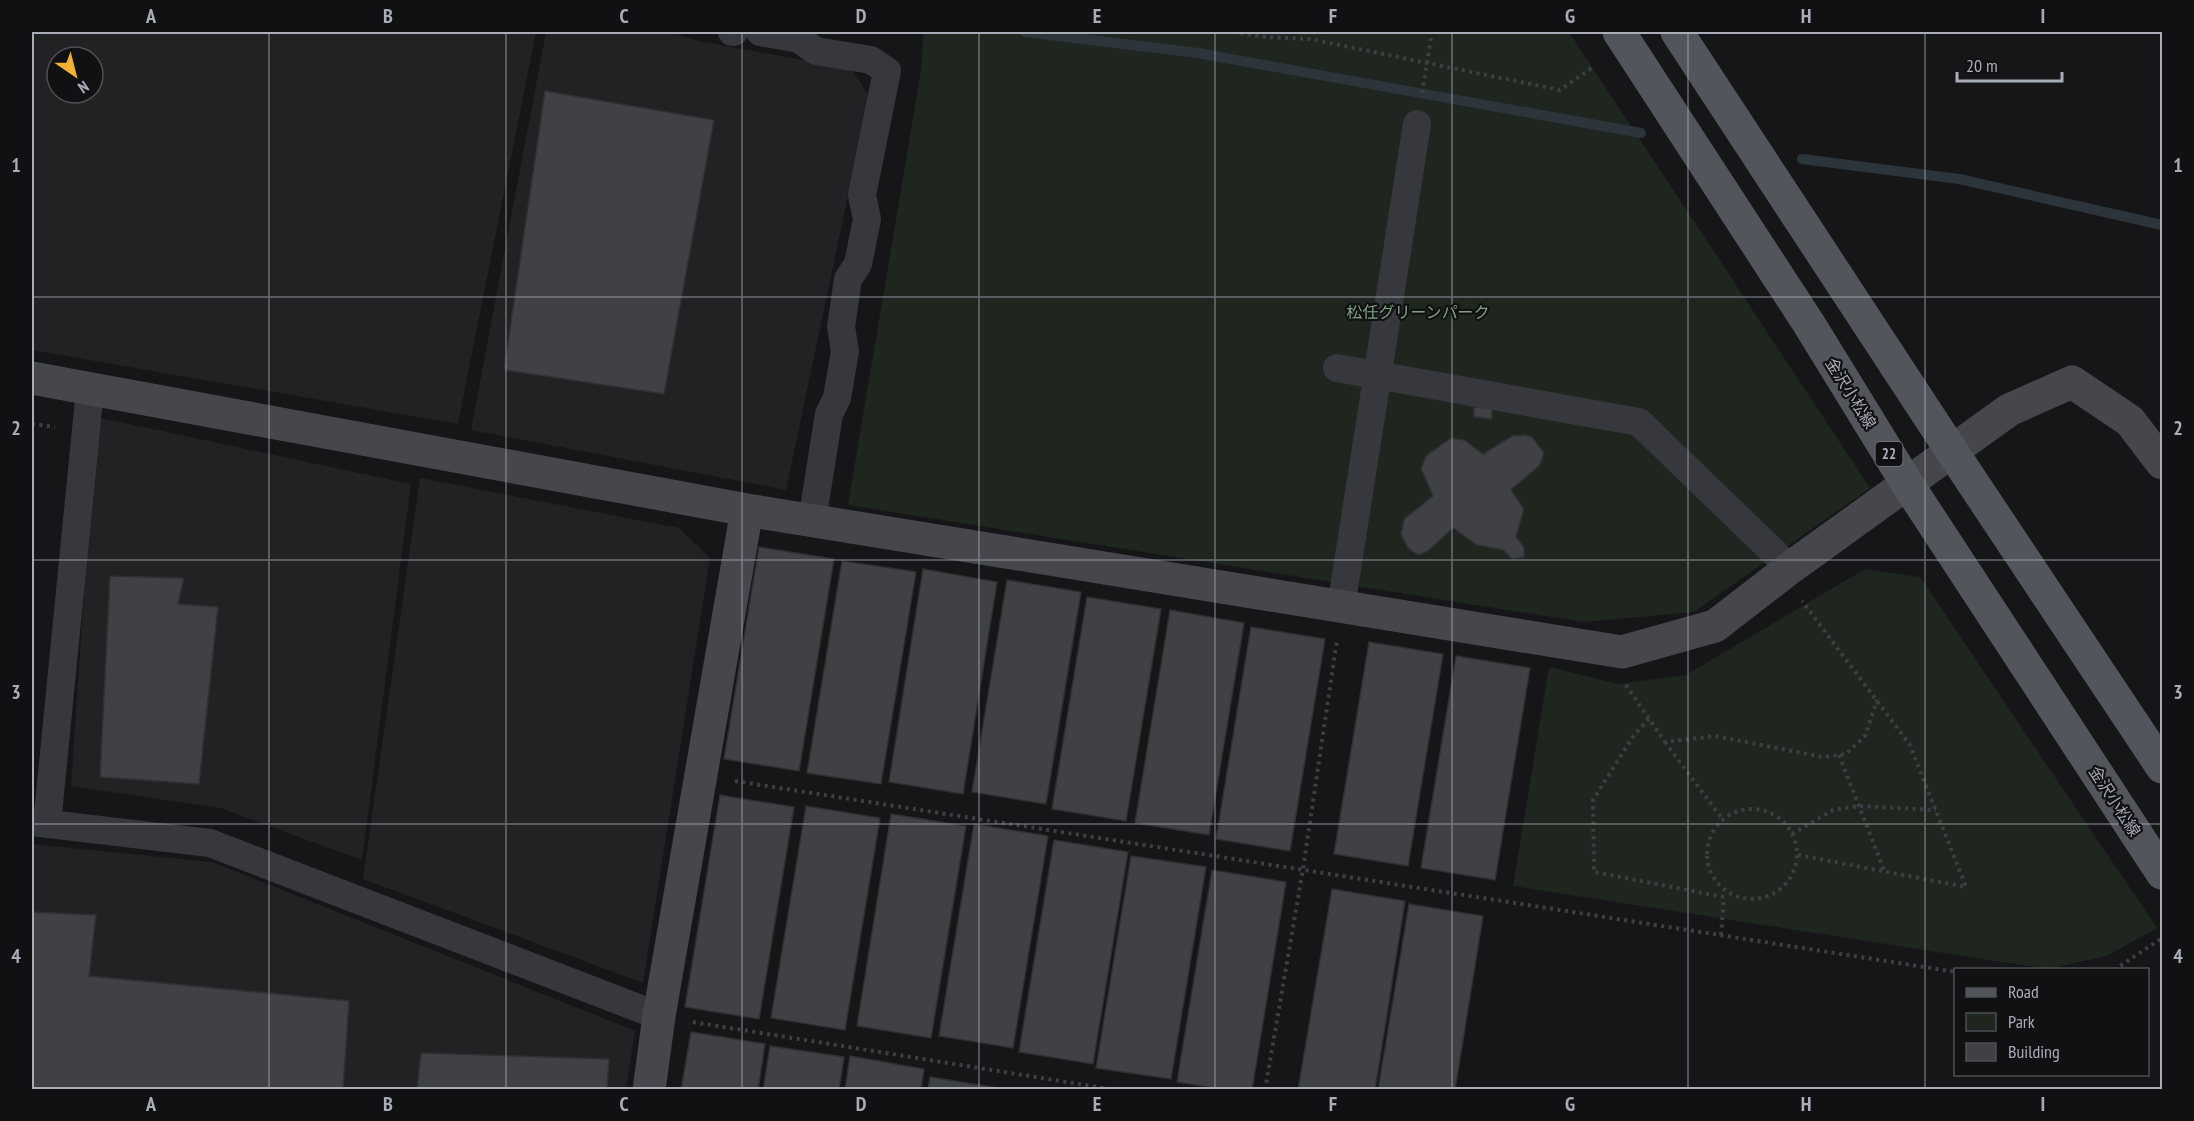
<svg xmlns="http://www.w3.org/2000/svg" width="2194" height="1121" font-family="'PT Sans Narrow','Noto Sans JP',sans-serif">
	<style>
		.built { fill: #222225; fill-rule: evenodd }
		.green { fill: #1e261f }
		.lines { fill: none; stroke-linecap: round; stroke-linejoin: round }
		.stream { stroke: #2c353c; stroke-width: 10 }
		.building { fill: #404145; stroke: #303034; stroke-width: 1.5 }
		.path { stroke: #3d3f44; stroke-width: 4; stroke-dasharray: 3 4.5; stroke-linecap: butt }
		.street { stroke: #37383d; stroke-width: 28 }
		.secondary { stroke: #45474d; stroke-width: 33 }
		.primary { stroke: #53555c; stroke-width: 33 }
		.grid { fill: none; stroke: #a8adb8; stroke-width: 1.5; stroke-opacity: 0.55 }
		.labels { text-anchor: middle; stroke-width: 4.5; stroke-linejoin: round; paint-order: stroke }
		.shield { fill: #111113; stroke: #7b7e86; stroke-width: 1.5 }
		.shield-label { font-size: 15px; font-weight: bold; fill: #a8adb8 }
		.park-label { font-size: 16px; fill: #7fa381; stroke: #111113 }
		.street-label { font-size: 16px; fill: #a8adb8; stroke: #111113 }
		.neatline { fill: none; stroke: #a8adb8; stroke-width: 2 }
		.grid-label { font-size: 20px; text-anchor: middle; font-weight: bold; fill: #a8adb8 }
	</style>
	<rect width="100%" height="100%" fill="#161618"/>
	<path class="built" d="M32 32H536L458 424 32 350ZM57 57H93V93H57Z
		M546 32H669L699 41 852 69 869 96 786 490 471 430Z
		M96 417 411 484 362 860 220 808 71 786Z
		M420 478 679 528 710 558 643 983 363 879Z
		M32 844 212 862 635 1031 626 1089H32Z"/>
	<path class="green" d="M923 32H1569L1870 488 1694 612 1583 622 848 505 922 64Z
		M1865 569 1920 577 2157 928 2107 956 2047 969 1513 886 1549 667 1619 684 1686 675Z"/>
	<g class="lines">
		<path class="stream" d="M1025 32 1198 53 1641 133
			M1802 159 1959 179 2162 225"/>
	</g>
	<path class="building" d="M545 91 714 120 664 394 504 370Z
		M1474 407 1492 408V419L1474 417Z
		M1524 435 1532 437 1544 453 1540 465 1511 490 1524 509 1516 537 1524 547V557L1512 559 1503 550 1477 545 1453 528 1428 551 1418 555 1408 548 1401 534 1404 519 1433 496 1421 469 1426 456 1451 438 1464 440 1483 454 1512 436Z
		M759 547 834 559 799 771 724 759Z
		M842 561 916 572 881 784 807 773Z
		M923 569 997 582 963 794 889 782Z
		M110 576 184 578 178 604 218 607 199 784 100 777Z
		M1007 580 1081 592 1046 804 972 792Z
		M1087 597 1161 609 1126 821 1052 809Z
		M1170 610 1244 623 1209 835 1135 823Z
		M1251 627 1325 639 1290 851 1216 839Z
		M1369 642 1443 654 1408 866 1334 854Z
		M1456 656 1530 668 1495 880 1421 868Z
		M720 795 794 807 759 1019 685 1007Z
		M806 806 880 818 845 1030 771 1018Z
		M891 814 966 826 931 1038 857 1026Z
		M974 824 1048 836 1013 1048 939 1036Z
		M1054 840 1128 852 1093 1064 1019 1052Z
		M1131 856 1206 867 1171 1079 1096 1068Z
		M1212 870 1286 882 1252 1090H1226L1177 1082Z
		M1332 889 1405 901 1375 1090H1298Z
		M1409 904 1483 916 1455 1090H1378Z
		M32 912 96 915 89 976 349 1001 343 1090H32Z
		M691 1032 765 1044 758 1090H681Z
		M770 1046 844 1057 839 1090H763Z
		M421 1053 609 1059 607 1090H417Z
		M850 1056 924 1069 921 1090H845Z
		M930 1077 1004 1089V1090H928Z"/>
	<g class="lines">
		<path class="path" d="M1233 32 1266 37 1310 39 1560 90 1593 67
			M1422 93 1432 32
			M32 424 55 427
			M1626 685 1665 742 1715 736 1823 757 1846 754 1865 736 1877 700
			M1649 719 1634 735 1593 800 1594 872 1724 897
			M1665 742 1723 820
			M1839 755 1884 870
			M735 781 1956 972
			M1707 854a45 45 0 1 1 90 0a45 45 0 1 1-90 0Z
			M1792 834 1833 810 1859 806 1936 810
			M1798 855 1966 887 1910 745 1802 601
			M1721 935 1724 897
			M2114 970 2162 938
			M693 1022 1116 1090
			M1265 1090 1303 869 1337 640"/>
		<path class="street" d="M732 32H734
			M760 32 799 39 816 51 871 60 887 71 862 195 867 219 858 264 848 279 841 327 845 351 837 398 829 414 812 521
			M1337 368 1639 422 1790 568
			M1341 607 1417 124
			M32 822 210 843 659 1016
			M47 824 90 389"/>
		<path class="secondary" d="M32 378 747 510
			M649 1090 659 1016 747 510 1622 652 1715 626 1790 568 2009 410 2072 382 2130 421 2162 463"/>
		<path class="primary" d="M1619 32 1809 324 1908 485 2162 873
			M1677 32 1953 453 2162 767"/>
	</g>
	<path class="grid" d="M269 32V1090M506 32V1090M742 32V1090M979 32V1090M1215 32V1090M1452 32V1090M1688 32V1090M1925 32V1090M32 297H2162M32 560H2162M32 824H2162"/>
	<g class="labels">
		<rect class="shield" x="1875.5" y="442" width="27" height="24" rx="4.5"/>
		<g class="shield-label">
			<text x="1889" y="459">22</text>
		</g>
		<g class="park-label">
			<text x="1418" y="318">松任グリーンパーク</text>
		</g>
		<g class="street-label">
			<text transform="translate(1851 393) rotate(58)" y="6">金沢小松線</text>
			<text transform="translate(2115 801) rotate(57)" y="6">金沢小松線</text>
		</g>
	</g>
	<rect width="2194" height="1121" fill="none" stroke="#111113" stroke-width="66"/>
	<rect x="1954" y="968" width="195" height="108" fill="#111113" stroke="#4d4f55" stroke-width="1.5"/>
	<rect x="1966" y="988" width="30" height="9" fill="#53555c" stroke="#4d4f55" stroke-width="1.5"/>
	<text x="2008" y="998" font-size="18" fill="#a8adb8">Road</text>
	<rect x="1966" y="1013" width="30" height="18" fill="#1e261f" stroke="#4d4f55" stroke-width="1.5"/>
	<text x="2008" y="1028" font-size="18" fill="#a8adb8">Park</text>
	<rect x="1966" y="1043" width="30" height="18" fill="#404145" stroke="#4d4f55" stroke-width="1.5"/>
	<text x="2008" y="1058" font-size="18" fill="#a8adb8">Building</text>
	<g transform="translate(75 75) rotate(145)"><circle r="28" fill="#111113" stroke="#4d4f55" stroke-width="1.5"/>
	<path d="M0-4.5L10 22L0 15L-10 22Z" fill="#f2b134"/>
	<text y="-9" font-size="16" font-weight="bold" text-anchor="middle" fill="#a8adb8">N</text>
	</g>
	<path d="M1957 72v9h105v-9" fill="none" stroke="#a8adb8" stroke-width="3"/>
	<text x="1966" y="72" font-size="18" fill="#a8adb8" stroke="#111113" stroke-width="4.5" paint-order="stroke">20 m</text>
	<rect x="33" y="33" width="2128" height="1055" class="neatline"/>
	<g class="grid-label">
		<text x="151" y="23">A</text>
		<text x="388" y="23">B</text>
		<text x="624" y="23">C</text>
		<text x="861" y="23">D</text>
		<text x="1097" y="23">E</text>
		<text x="1333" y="23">F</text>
		<text x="1570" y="23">G</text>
		<text x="1806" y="23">H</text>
		<text x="2043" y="23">I</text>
		<text x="16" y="172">1</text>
		<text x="2178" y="172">1</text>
		<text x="16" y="435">2</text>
		<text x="2178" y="435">2</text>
		<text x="16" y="699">3</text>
		<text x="2178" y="699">3</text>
		<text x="16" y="963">4</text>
		<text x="2178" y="963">4</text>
		<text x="151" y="1111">A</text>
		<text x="388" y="1111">B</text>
		<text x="624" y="1111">C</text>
		<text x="861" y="1111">D</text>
		<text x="1097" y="1111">E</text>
		<text x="1333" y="1111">F</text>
		<text x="1570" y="1111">G</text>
		<text x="1806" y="1111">H</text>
		<text x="2043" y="1111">I</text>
	</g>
</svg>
